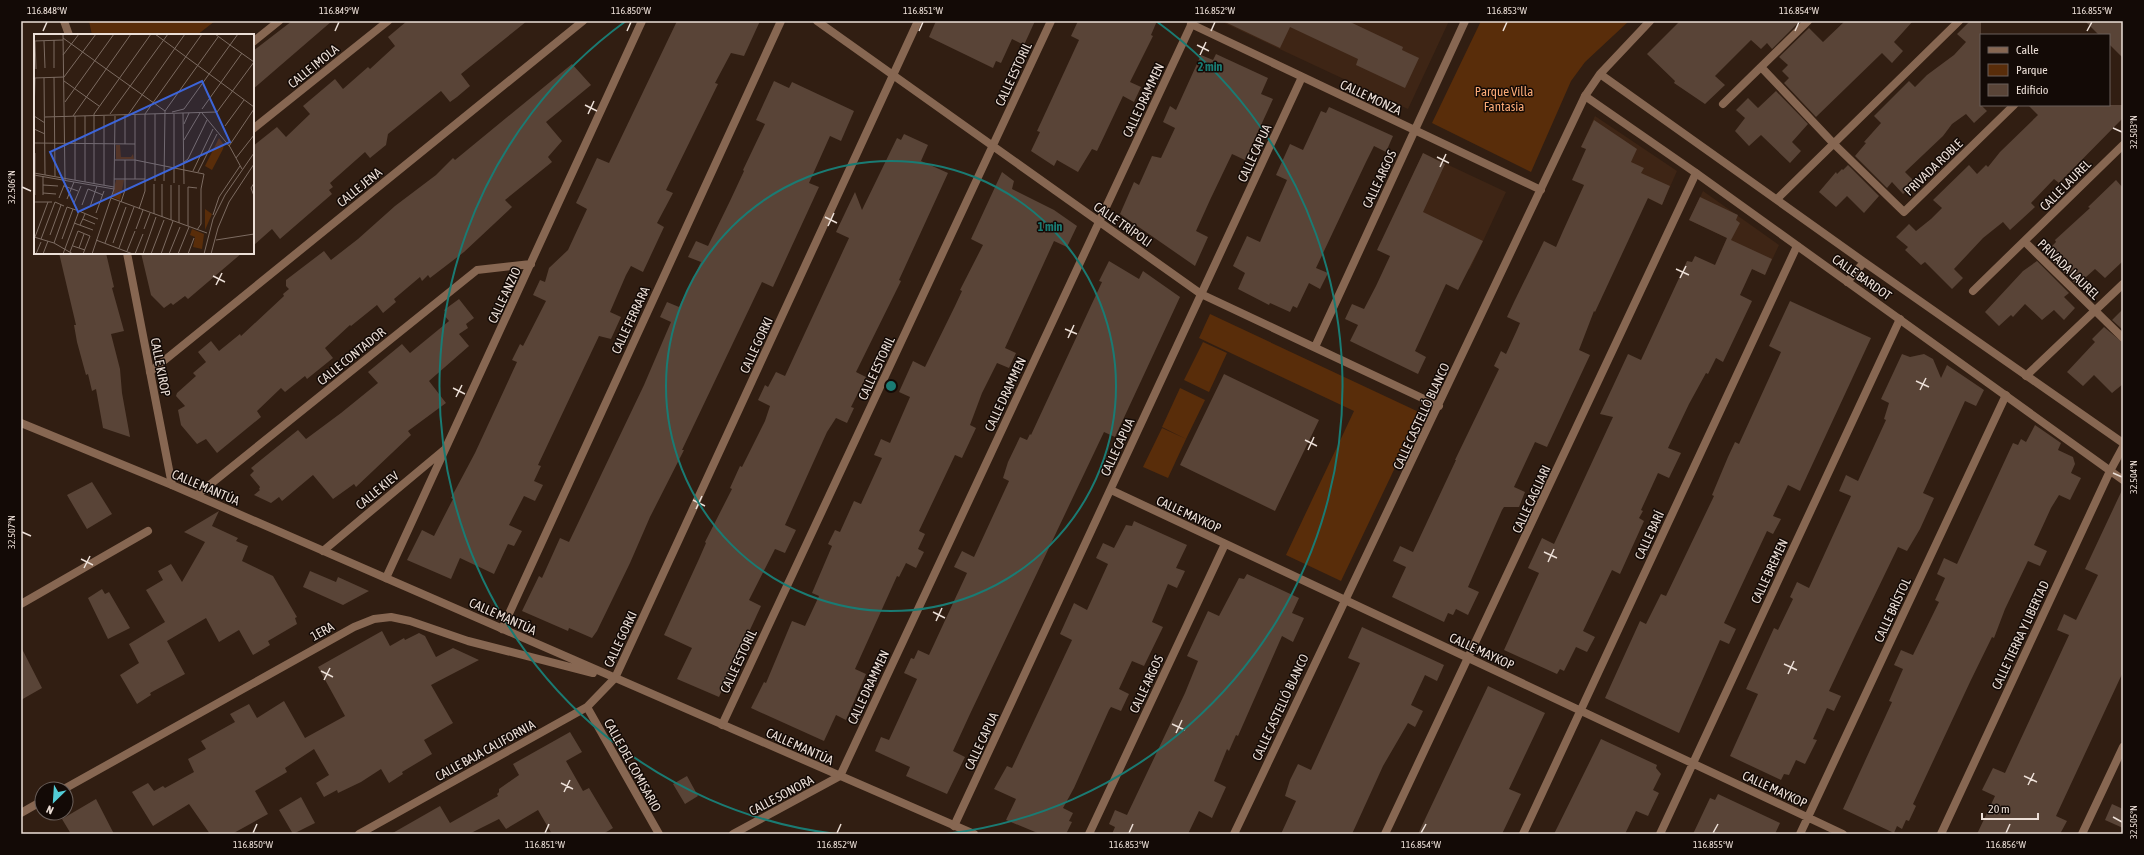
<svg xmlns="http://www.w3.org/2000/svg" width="2144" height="855" font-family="'Asap Condensed',sans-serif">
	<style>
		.built { fill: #3e2515 }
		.green { fill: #592d0a }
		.building { fill: #594437 }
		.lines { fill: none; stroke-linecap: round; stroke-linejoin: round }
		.minor { stroke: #876752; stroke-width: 8 }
		.tertiary { stroke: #876752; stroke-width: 8 }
		.ticks { fill: none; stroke: #ecdfd7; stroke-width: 1.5 }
		.ring { fill: none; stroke: #1a7b73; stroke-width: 2 }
		.labels { text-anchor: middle; stroke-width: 3; stroke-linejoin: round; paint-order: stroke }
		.street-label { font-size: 13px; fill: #ecdfd7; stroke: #130a06 }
		.park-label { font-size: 13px; fill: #fbab77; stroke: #130a06 }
		.inset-road { fill: none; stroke: #7c6b61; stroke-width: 1 }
		.view { fill: #3c64d8; fill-opacity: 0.15; stroke: #3c64d8; stroke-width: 2 }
		.inset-edge { fill: none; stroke: #ecdfd7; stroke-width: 2 }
		.centre { fill: #1a7b73; stroke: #130a06; stroke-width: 2 }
		.ring-label { font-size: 12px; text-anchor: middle; font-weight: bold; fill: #1a7b73; stroke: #130a06; stroke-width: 3; stroke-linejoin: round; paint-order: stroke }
		.neatline { fill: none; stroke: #ecdfd7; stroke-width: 1.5 }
		.ticks-label { font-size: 10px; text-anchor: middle; fill: #ecdfd7 }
	</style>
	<rect width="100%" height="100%" fill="#311e12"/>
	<path class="built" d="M1220 21H1449L1408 109Z
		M1595 116 1677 171 1662 205 1620 185 1628 169 1581 147Z
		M1423 153 1506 192 1470 269 1387 230Z
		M1703 191 1779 245 1765 275 1720 254 1727 238 1689 220Z"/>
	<path class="green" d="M89 21H215L197 35H92Z
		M1481 21H1629L1585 62 1571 81 1531 172 1432 123Z
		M1210 314 1421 413 1341 581 1286 555 1354 411 1199 338Z
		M1203 342 1227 353 1209 392 1184 380Z
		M1180 388 1205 400 1186 439 1162 427Z
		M1162 428 1186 439 1168 478 1143 467Z"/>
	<path class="building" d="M292 21H332L253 89V51Z
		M407 21H527L461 74 470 86 457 97 450 102 441 91 388 134 386 145 370 158 365 152 330 183 333 187 329 190 332 194 280 239 272 229 253 246V146L277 127 286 137 310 114 303 106 335 79 343 89 368 67 370 69 395 46 388 37Z
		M677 21H760L744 56 731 53 715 83 718 84 666 190 673 193 657 223 664 227 643 272 631 266 626 275 610 312 621 317 611 339 599 336 538 465 541 466 534 481 543 485 535 501 524 496 509 525 522 531 514 546 508 544 494 574 460 558 451 579 407 560 422 530 434 536 453 499 451 498 475 453 517 362 512 360 520 344 523 346 546 301 533 295 540 280 545 282 549 268 568 250 587 209 576 203 584 186 597 158 609 163Z
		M936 21H1035L1024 45 1012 39 1001 63 996 61 993 68 929 37Z
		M1078 21H1157L1151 35 1153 36 1130 82 1141 87 1134 102 1123 96 1097 151 1092 149 1078 172 1057 160 1054 166 1031 151 1040 132 1037 131 1079 40 1071 36Z
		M1223 21H1348L1403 47 1402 50 1419 58 1405 88 1356 65 1358 59 1290 27 1280 48Z
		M1680 21H1800L1772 49 1767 43 1761 49 1751 40 1715 76 1725 85 1705 104 1674 83 1675 81 1647 54Z
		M1845 21H1913L1894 42 1903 51 1892 63 1882 53 1816 117 1784 83 1789 78 1782 71 1788 65 1779 57 1809 28 1823 42Z
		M1970 21H1981V105L1987 111 1974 123 1966 114 1952 124 1943 136 1905 172 1915 182 1903 194 1892 182 1887 188 1855 156 1866 143 1864 142 1881 123 1874 116 1909 81 1915 87 1927 75 1954 55 1966 42 1957 34Z
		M2085 21H2123V58L2109 44V35H2099Z
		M1216 54 1268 78 1261 94 1273 99 1245 160 1232 154 1210 200 1196 231 1208 237 1195 266 1120 214 1134 182 1139 185 1152 156 1161 158 1175 128 1163 122 1170 106 1176 110 1201 55 1213 60Z
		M572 64 591 85 546 122 562 141 548 157 552 162 505 200 512 207 464 252 430 278 428 275 422 281 420 277 394 299 396 302 383 313 377 305 351 326 350 325 325 348 333 358 307 379 305 376 285 392 281 388 257 411 261 417 217 453 206 439 197 444 181 425 178 410 185 406 176 396 177 393 196 376 193 373 206 362 198 352 211 341 219 351 240 334 241 336 284 296 283 294 289 289 286 286V280L324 251 331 260 358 239 395 206 436 175 453 158 455 160Z
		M774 81 789 88 792 82 854 111 841 141 830 136 809 183 819 187 773 287 762 282 682 450H684L650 517 630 563 597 631 592 638 569 628 568 631 522 611 539 576 542 578 560 538 569 542 644 385 671 322 660 317 667 302 679 307 701 262 688 257 696 241 708 246 730 201 744 171 743 170 765 124 756 120Z
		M1776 91 1808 124 1792 142 1801 151 1790 163 1761 135 1749 146 1735 131 1745 118 1736 110 1748 98 1758 108Z
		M2028 105H2123V118L2059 183 2054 179 2031 203 2035 207 2010 230 2003 222 1983 238 1954 269 1963 278 1952 289 1925 262 1921 265 1905 250 1908 247 1896 237 1909 224 1916 231 1931 219 1942 208 1933 200 1969 165 1977 174 1986 165 1988 167 2000 152 2038 115Z
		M1329 107 1393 136 1386 152 1374 146 1366 162 1316 268 1328 273 1320 289 1309 283 1297 308 1293 306 1290 312 1270 303 1269 305 1238 289 1245 273 1233 266 1247 236 1260 242 1266 228 1287 180 1276 175 1290 144 1303 150 1321 111 1326 113Z
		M1594 120 1637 149 1631 162 1644 168 1641 173 1670 186 1662 205 1648 198 1595 312 1594 311 1579 350 1590 355 1547 447 1535 442 1514 487 1525 492 1519 507H1504L1502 510 1468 587 1479 592 1468 615 1456 609 1453 615 1448 613 1444 622 1392 597 1406 567 1393 561 1400 546 1413 552 1456 460H1455L1499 369 1494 366 1501 351 1506 354 1517 330 1520 323 1507 317 1514 302 1544 241 1556 247 1563 231 1584 185 1572 180 1586 149 1581 147Z
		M904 134 928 145 921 161 948 173 899 280 901 281 856 372 866 377 851 407 854 408 847 423 836 418 827 432 785 525 796 530 785 553 775 549 749 600 761 606 719 697 677 679 692 648 664 635 699 559 706 543 705 542 732 489 730 488 740 466 742 467 765 421 770 406 758 400 765 385 768 387 776 372 785 376 849 238 836 232 855 192 862 210 897 138 901 140Z
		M1423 153 1445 164 1423 212 1483 241 1458 290 1446 284 1415 351 1426 357 1418 374 1350 341 1358 325 1345 319 1352 304 1364 309 1376 286 1390 256 1377 250Z
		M1848 165 1879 196 1864 213 1847 196 1836 207 1819 192 1836 172 1837 174 1842 169 1843 170Z
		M1002 172 1014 181 1012 189 1054 210 1077 226 1067 247 1054 241 1005 348 1016 353 1009 368 997 363 982 393 970 425 976 428 962 458 955 455 919 531 925 534 918 549 924 552 916 568 906 563 899 577 897 576 855 669 866 674 846 720 836 715 824 741 751 708 764 682 766 683 792 621 805 626 819 596 812 593 832 546 828 544 835 530 840 532 854 501 861 504 882 458 874 455 881 439 890 443 910 397 899 392 913 361 925 367 955 306 962 291 960 290 983 245 971 239Z
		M2116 180 2123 188V261L2105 278 2095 269 2077 285 2046 255 2053 249 2051 247 2056 242 2055 240 2090 208 2088 207Z
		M1700 197 1738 215 1736 220 1740 223 1731 240 1772 259 1765 275 1752 269 1740 295 1752 301 1723 362 1716 358 1708 374 1706 373 1689 404 1668 448 1681 453 1669 478 1658 473 1641 510 1643 511 1639 518 1644 521 1620 574 1612 570 1583 631 1595 637 1587 652 1576 647 1564 671 1560 669 1557 674 1504 650 1539 573 1528 568 1542 538 1554 544 1613 417 1600 414 1628 354 1641 360 1687 261 1692 262 1695 256 1715 265 1727 238 1689 220Z
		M59 253H106L114 287 112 288 124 331 111 334 120 369 122 393 130 437 103 428 96 389 92 391 88 374 86 375 77 342 74 325H76Z
		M141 253H242L188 299 185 296 173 305 171 303 164 308 151 295Z
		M1109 261 1139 279 1143 271 1180 297 1115 437 1104 432 970 714 953 751 965 757 947 794 906 776 910 767 875 751 881 737 889 740 917 679 904 673 911 658 914 659 918 650 929 655 967 573 954 567 962 551 974 557 1009 481 1003 478 1008 462 1020 437 1027 440 1030 434 1031 435 1102 282 1099 281Z
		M2037 261 2069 293 2064 297 2075 308 2064 320 2054 310 2042 320 2025 304 2013 317 2011 315 1999 326 1985 312 2023 271Z
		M459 299 474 318 466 324 468 328 459 334 469 346 429 381 446 403 408 431 411 435 356 487 354 484 333 499 313 475 282 501 279 497 271 503 254 495 260 490 259 489 260 487 250 475 254 471 251 468 298 430 306 439 341 413 378 383 368 372 402 344 410 353 449 321 444 315 446 313 444 310Z
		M1790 301 1871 338 1800 491 1788 485 1773 516 1781 519 1773 534 1767 531 1724 623 1736 629 1729 644 1720 640 1679 733 1605 698 1640 621 1646 624 1661 594 1666 596 1714 496 1712 495 1728 457 1735 442 1739 444 1781 352 1769 346Z
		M2123 309V330L2112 320Z
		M2104 327 2123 343V384L2112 393 2094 375 2083 386 2067 372 2095 342 2092 339Z
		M1902 354 1910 357 1924 354 1933 359 1941 378 1947 365 1984 390 1976 406 1965 401 1923 493 1934 498 1920 529 1907 551 1898 547 1854 638 1829 691 1841 696 1834 711 1827 708 1813 739 1817 740 1805 764 1796 760 1789 775 1784 774 1781 780 1730 756 1758 694 1746 689 1774 628 1778 630 1793 599 1790 597 1797 582 1809 588 1851 496 1839 491 1846 475 1858 481 1886 420 1884 419 1889 403 1881 399Z
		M1224 374 1319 420 1275 511 1180 465Z
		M2035 425 2061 443 2058 450 2073 457 2075 464 2071 473 2081 478 2070 500 2059 495 2051 508 2034 545 2047 551 2040 566 2028 561 2005 609 1994 638 1992 637 1970 682 1913 804 1916 806 1909 821 1906 820 1902 829 1897 826 1894 833 1843 809 1892 702 1889 701 1903 669 1894 665 1901 650 1913 655 1939 602 1935 600 1945 578 1937 574 1944 558 1957 564 2013 443 2018 445 2021 439 2026 442Z
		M92 482 112 514 87 529 67 495Z
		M2123 488V672L2056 816 2067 821 2060 834H1977L1995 796 1982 790 1993 768 2005 773 2069 635 2057 630 2064 614 2076 620 2098 575 2085 569Z
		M219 511 212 526 238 538 236 541 248 546 242 561 273 576 297 617 295 618 297 624 268 641 270 645 253 655 239 630 219 642 206 618 167 641 185 674 150 693 151 695 137 704 120 675 139 663 129 644 165 622 146 590 163 580 158 571 171 564 182 582 205 542 184 532Z
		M1134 521 1187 545 1176 568 1185 571 1177 588 1168 584 1152 622 1163 627 1144 666 1132 661 1119 689 1129 694 1121 711 1111 707 1109 710 1074 788 1063 808 1073 813 1069 821 1072 822 1066 834H1040L1006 820 1016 799 994 789 1007 766 1012 768 1072 640 1060 634 1074 603 1087 610 1108 564 1096 558 1103 543 1114 548 1126 525 1132 526Z
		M310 571 336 582 338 577 369 591 343 605 303 587Z
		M1247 574 1299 598 1292 613 1304 618 1293 642 1282 636 1238 736 1236 735 1229 751 1227 749 1214 781 1226 787 1212 818 1199 811 1188 834H1112L1115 827 1109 824 1115 810 1127 815 1185 693 1198 661 1187 656 1208 611 1219 616 1239 578 1244 579Z
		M102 589 105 594 109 592 130 628 108 639 88 598Z
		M1362 627 1444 665 1437 681 1425 675 1411 705 1423 711 1415 727 1408 723 1383 766 1352 834H1281L1296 801 1285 796 1290 780 1298 764 1311 770 1360 663 1348 658Z
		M382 631 390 646 404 638 405 640 419 633 425 636 436 657 453 648 479 660 431 685 453 723 424 740 432 754 402 772 403 774 389 783 381 769 361 782 338 793 337 790 324 797 316 783 329 775 314 749 285 768 287 772 255 791 268 814 232 834H210L189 804 153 826 132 792 148 783 154 791 163 786 165 788 194 772 188 759 206 749 201 741 235 722 230 714 249 704 257 718 284 701 305 738 345 716 318 667Z
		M21 647 42 688 21 700Z
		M1488 686 1545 713 1509 789 1521 794 1502 834H1418Z
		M570 732 582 752 566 761 583 791 589 788 613 828 603 834H552L538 810 506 829 499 819 469 834H391L440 806 450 823 498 796 497 794 499 792V789L519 775 513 764Z
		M1601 739 1657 765 1656 768 1661 774 1653 790 1659 793 1648 816 1636 811 1625 834H1554Z
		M687 776 698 796 685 804 673 784Z
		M1718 794 1780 823 1775 834H1693L1710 798 1715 800Z
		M301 797 315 823 293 834 279 810Z
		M96 799 114 834H71L62 819Z
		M2112 804 2123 809V828L2105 820Z"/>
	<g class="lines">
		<path class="minor" d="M817 21 1201 294 1439 406
			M1191 24 1541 190
			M253 42 279 21
			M1761 67 1834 144 1904 212 2014 105
			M1723 104 1808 21
			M253 129 388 21
			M1777 199 1959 21
			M2025 242 2123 338
			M1973 291 2123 145
			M1315 347 1465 21
			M150 372 583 21
			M2026 376 2123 284
			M21 423 172 485
			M2110 471 2123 447
			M1111 490 1843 834
			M197 495 477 270 531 264
			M323 551 444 450
			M386 578 642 21
			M21 604 148 531
			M502 629 781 21
			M587 707 659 834
			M722 725 1051 21
			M954 826 1302 77
			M359 834 587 707 615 678 918 21
			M733 834 840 776 1193 21
			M1089 834 1225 544
			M1234 834 1585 96
			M1385 834 1696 173
			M1523 834 1797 246
			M1660 834 1900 319
			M1800 834 2006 395
			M2082 834 2123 747"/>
		<path class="tertiary" d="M64 21 69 35
			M1650 21 1600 74 1585 96 1696 173 2123 480
			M1600 74 1864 262 2123 443
			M127 253 172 485 974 834
			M1847 282 1864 262
			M64 789 354 627 374 619 391 617 410 621 468 641 593 673
			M21 813 42 801
			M1941 834 2110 471"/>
	</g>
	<path class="ticks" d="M43 31 47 22M335 31 339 22M627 31 631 22M919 31 923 22M1211 31 1215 22M1503 31 1507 22M1795 31 1799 22M2087 31 2092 22M1197 45 1209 51M1200 55 1206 42M585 105 597 111M588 114 594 101M2113 128 2122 132M1437 157 1449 163M1440 167 1446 154M22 187 31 191M825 217 837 223M828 226 834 213M1676 269 1689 275M213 276 225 282M1680 278 1686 266M216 285 222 273M1065 329 1077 334M1068 338 1074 325M1916 381 1929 387M453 388 465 394M1920 390 1926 378M456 397 462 385M1305 440 1317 446M1308 450 1314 437M2113 473 2122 477M693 500 705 506M696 509 702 496M22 532 31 536M1544 552 1557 558M81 559 93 565M1548 562 1554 549M84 568 90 556M933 612 945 618M936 621 942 608M1784 664 1797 670M321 671 333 677M1788 674 1794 661M324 680 330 668M1172 724 1185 730M1176 733 1182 720M2024 776 2037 782M561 783 573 789M2028 785 2034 773M564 792 570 780M2113 817 2122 822M253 833 257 824M545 833 549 824M837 833 841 824M1129 833 1133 824M1421 833 1426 824M1713 833 1718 824M2006 833 2010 824"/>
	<g class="ring">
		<circle cx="891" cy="386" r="225"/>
		<path d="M836 834A451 451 0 0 1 626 21M1156 21A451 451 0 0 1 946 834"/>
	</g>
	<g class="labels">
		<g class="street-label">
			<text transform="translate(313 66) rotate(-39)" y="5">CALLE IMOLA</text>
			<text transform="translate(1013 74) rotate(-65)" y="5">CALLE ESTORIL</text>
			<text transform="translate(1371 97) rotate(25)" y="5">CALLE MONZA</text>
			<text transform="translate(1143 100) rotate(-65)" y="5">CALLE DRAMMEN</text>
			<text transform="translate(1254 153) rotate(-65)" y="5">CALLE CAPUA</text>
			<text transform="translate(1933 167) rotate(-44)" y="5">PRIVADA ROBLE</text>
			<text transform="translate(1379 179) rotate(-65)" y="5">CALLE ARGOS</text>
			<text transform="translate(2065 185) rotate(-45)" y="5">CALLE LAUREL</text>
			<text transform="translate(359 187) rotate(-39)" y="5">CALLE JENA</text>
			<text transform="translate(1123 224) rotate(35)" y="5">CALLE TRÍPOLI</text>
			<text transform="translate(2069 269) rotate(44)" y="5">PRIVADA LAUREL</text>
			<text transform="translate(1862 277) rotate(35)" y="5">CALLE BARDOT</text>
			<text transform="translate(504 295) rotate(-65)" y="5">CALLE ANZIO</text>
			<text transform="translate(630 320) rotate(-65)" y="5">CALLE FERRARA</text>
			<text transform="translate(756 345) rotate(-65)" y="5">CALLE GORKI</text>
			<text transform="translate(351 356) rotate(-39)" y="5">CALLE CONTADOR</text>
			<text transform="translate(161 367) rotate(79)" y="5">CALLE KIROP</text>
			<text transform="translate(876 368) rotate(-65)" y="5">CALLE ESTORIL</text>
			<text transform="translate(1005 394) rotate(-65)" y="5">CALLE DRAMMEN</text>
			<text transform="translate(1421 416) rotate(-65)" y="5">CALLE CASTELLÓ BLANCO</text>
			<text transform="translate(1117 447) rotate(-65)" y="5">CALLE CAPUA</text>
			<text transform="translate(206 487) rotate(23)" y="5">CALLE MANTÚA</text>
			<text transform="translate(377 490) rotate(-40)" y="5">CALLE KIEV</text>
			<text transform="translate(1531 499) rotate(-65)" y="5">CALLE CAGLIARI</text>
			<text transform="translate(1189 514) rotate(25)" y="5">CALLE MAYKOP</text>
			<text transform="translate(1649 535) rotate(-65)" y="5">CALLE BARÍ</text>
			<text transform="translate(1769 571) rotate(-65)" y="5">CALLE BREMEN</text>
			<text transform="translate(1892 610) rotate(-65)" y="5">CALLE BRÍSTOL</text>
			<text transform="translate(503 616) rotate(24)" y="5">CALLE MANTÚA</text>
			<text transform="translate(322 631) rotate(-29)" y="5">1ERA</text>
			<text transform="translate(2020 635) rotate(-65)" y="5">CALLE TIERRA Y LIBERTAD</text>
			<text transform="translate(620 639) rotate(-65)" y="5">CALLE GORKI</text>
			<text transform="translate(1482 651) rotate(25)" y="5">CALLE MAYKOP</text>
			<text transform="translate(738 661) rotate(-65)" y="5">CALLE ESTORIL</text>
			<text transform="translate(1146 684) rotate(-65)" y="5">CALLE ARGOS</text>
			<text transform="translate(868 687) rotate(-65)" y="5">CALLE DRAMMEN</text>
			<text transform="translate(1280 707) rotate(-65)" y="5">CALLE CASTELLÓ BLANCO</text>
			<text transform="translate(981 741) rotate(-65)" y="5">CALLE CAPUA</text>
			<text transform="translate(800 746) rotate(24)" y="5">CALLE MANTÚA</text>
			<text transform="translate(485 750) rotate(-29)" y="5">CALLE BAJA CALIFORNIA</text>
			<text transform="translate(633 765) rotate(61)" y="5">CALLE DEL COMISARIO</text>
			<text transform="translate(1775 789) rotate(25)" y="5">CALLE MAYKOP</text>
			<text transform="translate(781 795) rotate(-28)" y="5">CALLE SONORA</text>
		</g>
		<g class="park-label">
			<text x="1504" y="96">Parque Villa<tspan x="1504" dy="15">Fantasia</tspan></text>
		</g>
	</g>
	<g transform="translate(34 34)">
		<rect width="220" height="220" fill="#311e12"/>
		<path d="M185 104 190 111 189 115 178 136 171 132ZM82 111H86L87 123H97L99 120 100 125H82ZM82 146H90L86 166 78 163ZM171 175 178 180 171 196ZM158 195 170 200 168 215 159 213 161 203 156 201Z" fill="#592d0a"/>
		<path class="inset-road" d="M29 0 31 146M121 0 220 73M181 0 196 11 204 0M29 4 131 77M20 6V34M0 7 29 6M1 7 2 35M10 7 11 34M29 21 45 0M20 43 21 142M0 44 30 43 62 0M10 44 11 141M30 47 65 72M31 68 80 0M168 75 208 19M138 78 150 75 196 11 220 28M149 79 150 150M168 79 196 113 208 135M76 80 134 0M140 80V149M94 81 151 0M101 81V145M0 82 1 44M0 82 11 89M39 82 97 0M11 83 183 78 220 28M150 90 155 79M191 92 210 66M0 95 11 100M150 106 166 79M0 109 101 110M91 110V81M195 112 220 75M202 124 220 101M81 126H101L170 140 167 155V190L163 196M150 128 154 125 173 86M159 137 179 95M164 138 183 100M0 139 80 153M0 141 80 155M80 145H111M41 146V82M121 147V80M130 147 131 77 184 3M51 148V82M220 149 217 154 220 162M60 150V80L117 0M128 150V183M9 151 24 152M70 151V82M30 152 44 157M9 159 22 160M1 161V119M9 161V142M25 164 31 149M77 164 173 199M33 165 40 148M0 168H18M87 168 91 156V126M40 169 47 152M48 171 54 155 69 161M56 173 63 152M105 175 111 157V80L168 0M62 179 70 157M120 180V150M179 181 185 163 206 132M49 185 61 190M137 186V151M40 189 59 196M145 189V151M46 191 51 180M154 192V153L163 154M102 195 109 176M110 195 116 179M16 201 27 171M0 203 20 209 39 220M1 203 14 168M7 205 21 168 30 172M28 205 39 175M62 206 99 220M182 206 220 200M20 209 33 173 42 176M71 209 86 168M79 209 92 173M39 212 51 216M45 214 50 200M85 214 100 173M93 217 101 197M36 218 44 197 56 202 49 220M2 220 7 208M9 220 14 207M29 220 45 177 64 185M58 220 80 155 81 82M101 220 109 200M109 220 122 183M117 220 130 186M127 220 139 187M135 220 146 193M144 220 155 193M154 220 160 204M170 220 179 185 191 161 220 119M177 220 184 194 195 168 220 130"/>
		<path class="view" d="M168 47 196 108 44 178 16 118Z"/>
		<rect width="220" height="220" class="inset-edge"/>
	</g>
	<circle cx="891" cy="386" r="6" class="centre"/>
	<g class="ring-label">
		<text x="1210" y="71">2 min</text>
		<text x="1050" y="231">1 min</text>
	</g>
	<rect width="2144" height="855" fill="none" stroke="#130a06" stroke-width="44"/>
	<rect x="1980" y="34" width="130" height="72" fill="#130a06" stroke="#6a5f5a"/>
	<rect x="1988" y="47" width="20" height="6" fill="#876752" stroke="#6a5f5a"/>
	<text x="2016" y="54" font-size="12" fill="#ecdfd7">Calle</text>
	<rect x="1988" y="64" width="20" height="12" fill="#592d0a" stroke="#6a5f5a"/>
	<text x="2016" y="74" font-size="12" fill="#ecdfd7">Parque</text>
	<rect x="1988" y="84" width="20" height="12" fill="#594437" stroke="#6a5f5a"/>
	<text x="2016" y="94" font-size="12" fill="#ecdfd7">Edificio</text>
	<g transform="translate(54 801) rotate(205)"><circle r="19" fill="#130a06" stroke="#6a5f5a"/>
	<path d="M0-3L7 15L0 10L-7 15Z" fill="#52ccd6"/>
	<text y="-6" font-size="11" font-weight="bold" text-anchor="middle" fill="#ecdfd7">N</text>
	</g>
	<path d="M1982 813v6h56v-6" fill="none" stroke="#ecdfd7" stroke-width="2"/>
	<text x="1988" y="813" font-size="12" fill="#ecdfd7" stroke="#130a06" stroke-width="3" paint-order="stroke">20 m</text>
	<rect x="22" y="22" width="2100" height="811" class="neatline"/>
	<g class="ticks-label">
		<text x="47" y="14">116.848°W</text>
		<text x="339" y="14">116.849°W</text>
		<text x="631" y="14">116.850°W</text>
		<text x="923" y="14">116.851°W</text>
		<text x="1215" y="14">116.852°W</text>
		<text x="1507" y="14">116.853°W</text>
		<text x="1799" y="14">116.854°W</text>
		<text x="2092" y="14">116.855°W</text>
		<text transform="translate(2133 132) rotate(-90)" y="4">32.503°N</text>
		<text transform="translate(11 187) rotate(-90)" y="4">32.506°N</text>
		<text transform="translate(2133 477) rotate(-90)" y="4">32.504°N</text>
		<text transform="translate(11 532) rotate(-90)" y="4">32.507°N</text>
		<text transform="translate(2133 822) rotate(-90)" y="4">32.505°N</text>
		<text x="253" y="848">116.850°W</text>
		<text x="545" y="848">116.851°W</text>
		<text x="837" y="848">116.852°W</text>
		<text x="1129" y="848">116.853°W</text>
		<text x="1421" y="848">116.854°W</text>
		<text x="1713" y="848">116.855°W</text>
		<text x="2006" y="848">116.856°W</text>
	</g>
</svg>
